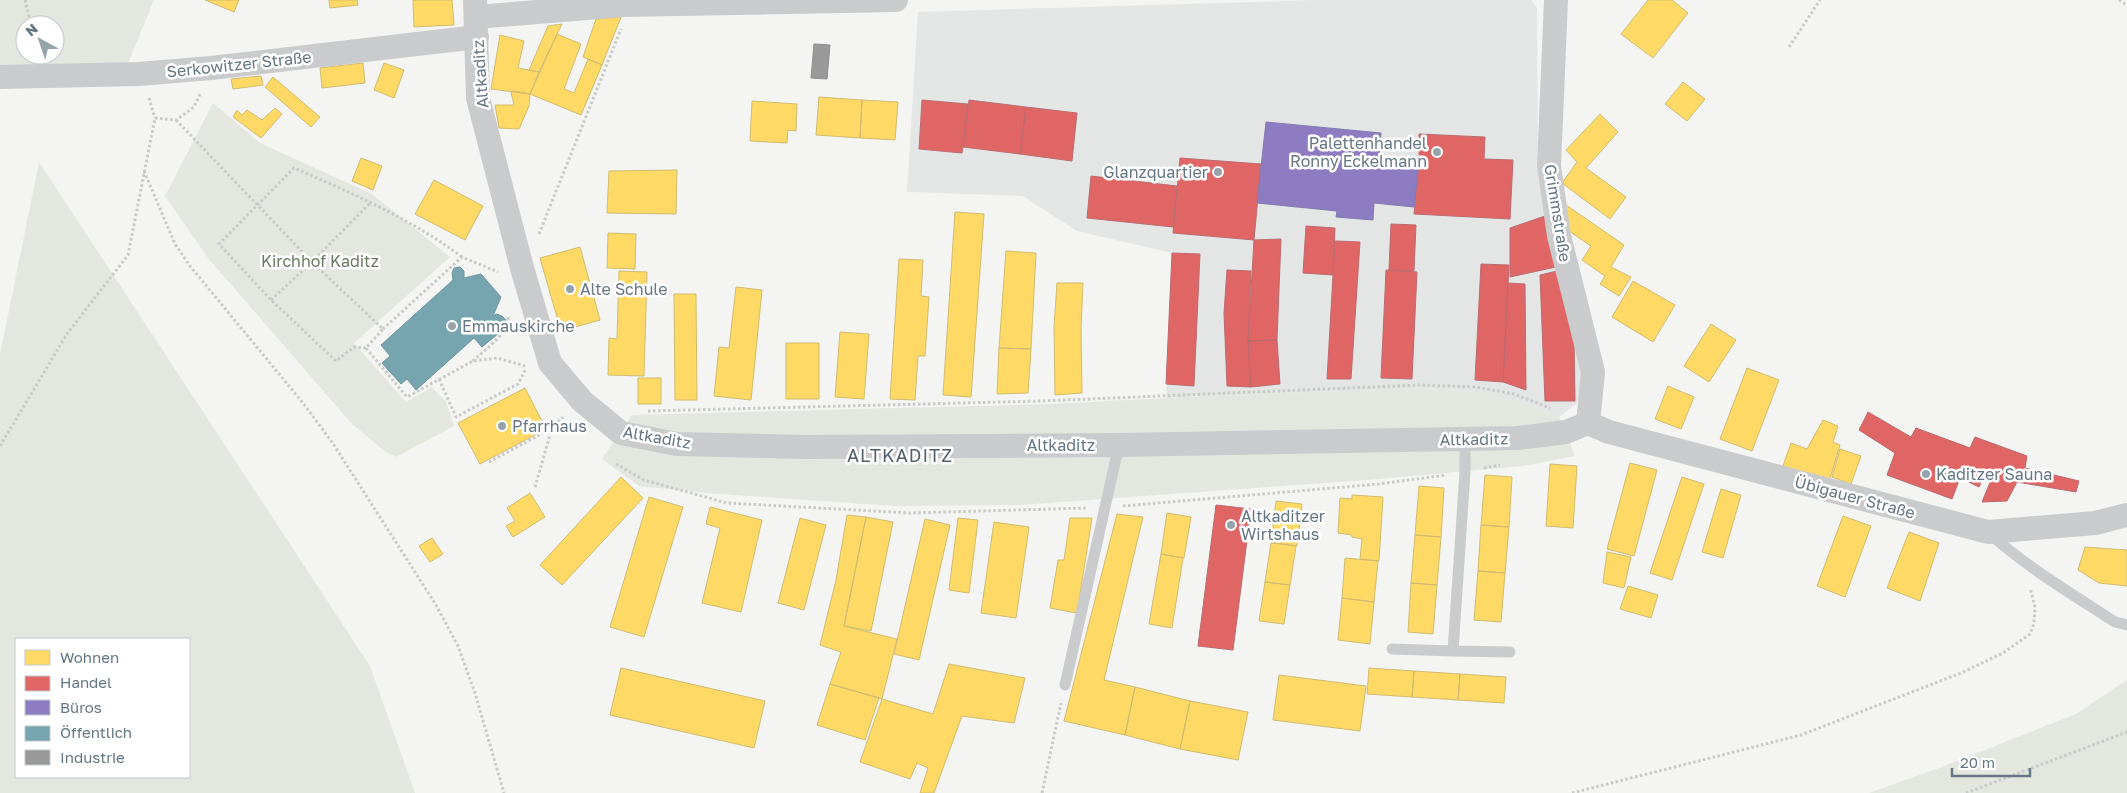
<svg xmlns="http://www.w3.org/2000/svg" width="2127" height="793" font-family="'Golos Text',sans-serif">
	<style>
		.built { fill: #e4e6e5 }
		.green { fill: #e4e7e0; fill-rule: evenodd }
		.homes { fill: #ffd966; stroke: #d0bc6f }
		.shops { fill: #e06666; stroke: #bb6b6f }
		.offices { fill: #8e7cc3; stroke: #817ab0 }
		.public { fill: #76a5af; stroke: #7197a2 }
		.industry { fill: #999; stroke: #898f92 }
		.lines { fill: none; stroke-linecap: round; stroke-linejoin: round }
		.path { stroke: #c8c9c9; stroke-width: 3; stroke-dasharray: 2.5 2.5; stroke-linecap: butt }
		.service { stroke: #cacbcc; stroke-width: 11 }
		.minor { stroke: #cacbcc; stroke-width: 24 }
		.poi-dot { fill: #96a3aa; stroke: #fff; stroke-width: 2 }
		.labels { text-anchor: middle; stroke-width: 5; stroke-linejoin: round; paint-order: stroke }
		.street-label { font-size: 16px; fill: #647783; stroke: #fff }
		.poi-label { font-size: 16px; fill: #647783; stroke: #fff; text-anchor: start }
		.park-label { font-size: 16px; fill: #687a62; stroke: #fff }
		.neighbourhood-label { font-size: 18px; letter-spacing: 1px; fill: #525f68; stroke: #fff }
	</style>
	<rect width="100%" height="100%" fill="#f4f4f2"/>
	<path class="built" d="M1318 0H1531L1537 8 1538 178 1545 216 1579 337 1584 386 1576 404 1559 417 1526 404 1477 392 1424 389 1267 393 1166 398 1172 253 1077 231 1023 196 907 192 918 12Z"/>
	<path class="green" d="M0 0H154L126 68 0 65ZM25 25H55V55H25Z
		M213 103 260 143 372 194 450 257 354 343 406 402 432 387 446 402 454 426 396 457 386 452 351 423 208 258 165 196Z
		M39 162 370 666 415 793H0V355ZM16 639H189V777H16Z
		M1424 389 1477 392 1526 404 1559 417 1575 456 1523 466 1367 480 1020 505 896 506 705 493 639 486 602 459 632 415 1052 404 1267 393Z
		M2127 680V793H1869L1939 768 2076 714Z"/>
	<path class="homes" d="M205 0H239L234 12Z
		M329 0H357L358 5 330 8Z
		M413 0H452L454 25 414 27Z
		M1648 0H1672L1688 13 1653 58 1621 34Z
		M621 17 602 65 583 57 596 19Z
		M562 24 539 72 529 70 548 26Z
		M557 34 581 44 564 89 574 93 588 59 602 65 581 115 530 94Z
		M500 35 524 41 518 68 539 72 530 94 491 89Z
		M363 63 365 83 322 88 320 68Z
		M384 63 404 70 394 98 374 90Z
		M261 76 263 85 233 89 231 79Z
		M273 77 320 117 311 127 265 87Z
		M1683 82 1705 99 1687 121 1665 104Z
		M514 91 530 94 529 106 519 129 499 128 495 105H514L511 92Z
		M819 97 862 100 860 138 816 135Z
		M862 100 898 102 895 140 860 138Z
		M752 101 797 104 796 131 788 130 787 143 750 141Z
		M275 108 282 114 261 138 233 117 237 110 242 115 247 110 262 120Z
		M1600 114 1618 132 1586 168 1626 197 1610 219 1562 183 1577 162 1566 150Z
		M361 158 382 166 373 190 352 181Z
		M677 170 676 214 607 213 609 171Z
		M434 180 483 206 465 240 415 214Z
		M1566 205 1624 245 1611 267 1631 277 1619 296 1600 284 1605 276 1582 260 1591 246 1569 231Z
		M955 212 984 214 971 397 943 395Z
		M608 233 636 234 635 269 607 268Z
		M580 247 600 320 561 331 540 258Z
		M1006 251 1036 253 1031 349 999 348Z
		M899 259 923 260 921 296 929 297 925 356H918L915 400 890 399Z
		M619 271 647 272 644 376 608 375 609 338 617 339Z
		M1633 281 1675 305 1653 342 1612 317Z
		M1057 283H1083L1081 327 1082 393 1055 395 1054 327Z
		M736 287 762 290 751 400 714 396 719 347 729 348Z
		M674 294H696L697 400H675Z
		M1711 324 1736 340 1709 382 1684 366Z
		M840 332 869 334 864 399 835 397Z
		M786 343H819V399H786Z
		M999 348 1031 349 1028 393 997 394Z
		M1747 368 1779 380 1752 451 1720 439Z
		M638 378H661V404H638Z
		M1668 386 1694 397 1681 429 1655 419Z
		M525 388 546 429 480 464 458 423Z
		M1823 420 1838 426 1833 442 1840 445 1829 482 1783 466 1791 443 1807 449Z
		M1840 449 1861 456 1851 484 1832 477Z
		M1630 463 1657 470 1634 556 1607 549Z
		M1550 464 1577 466 1573 528 1546 526Z
		M1485 475 1512 477 1509 527 1481 525Z
		M621 477 643 498 562 585 540 565Z
		M1682 477 1704 484 1672 580 1650 573Z
		M1419 486 1444 488 1441 537 1415 535Z
		M1721 489 1741 495 1723 558 1702 552Z
		M530 493 545 517 513 537 506 526 515 521 507 508Z
		M1352 495 1383 497 1379 561 1360 559 1362 539 1352 537V535L1338 533 1340 498 1352 499Z
		M649 497 683 507 644 637 610 627Z
		M1276 501 1302 504 1297 546 1271 542Z
		M710 507 762 520 741 612 702 603 720 528 706 524Z
		M1167 513 1191 517 1184 558 1161 554Z
		M1117 514 1143 517 1104 680 1135 687 1125 735 1064 721Z
		M847 515 866 517 844 626 897 639 882 699 830 684 841 652 820 645 836 580Z
		M1843 516 1871 526 1845 597 1817 586Z
		M866 517 893 522 871 631 844 626Z
		M800 518 826 525 804 610 778 603Z
		M958 518 978 520 969 593 949 590Z
		M1070 518H1092L1077 613 1050 608 1058 560H1064Z
		M925 519 950 525 919 660 894 654Z
		M994 522 1029 527 1016 618 981 613Z
		M1481 525 1509 527 1505 573 1478 571Z
		M1909 532 1939 543 1920 601 1887 588Z
		M1415 535 1441 537 1437 585 1411 583Z
		M432 538 443 554 430 562 419 546Z
		M1271 543 1296 546 1290 585 1265 582Z
		M2085 547 2127 550V586L2099 583 2078 570Z
		M1607 552 1631 557 1624 588 1603 583Z
		M1161 554 1183 558 1172 628 1149 624Z
		M1345 558 1378 561 1374 602 1342 598Z
		M1478 571 1505 573 1501 622 1474 620Z
		M1265 582 1290 585 1284 624 1259 621Z
		M1411 583 1437 585 1433 634 1408 632Z
		M1628 586 1658 595 1651 618 1620 609Z
		M1342 598 1374 602 1370 644 1338 640Z
		M949 664 1025 678 1014 723 962 716 934 793H920L928 768 917 763 910 779 860 762 882 699 933 714Z
		M621 668 765 701 754 748 610 715Z
		M1369 668 1414 671 1412 697 1367 694Z
		M1414 671 1460 674 1458 700 1412 697Z
		M1460 674 1506 677 1504 703 1458 700Z
		M1279 675 1366 686 1360 731 1273 720Z
		M830 684 879 698 865 740 817 725Z
		M1135 687 1190 701 1180 749 1125 735Z
		M1190 701 1248 712 1238 760 1180 749Z"/>
	<path class="shops" d="M922 100 968 104 962 153 919 149Z
		M969 100 1026 107 1020 154 963 147Z
		M1026 107 1077 113 1072 161 1020 154Z
		M1419 134 1485 137 1484 159 1513 160 1510 219 1414 214 1419 161Z
		M1180 158 1261 164 1254 240 1173 233Z
		M1091 176 1177 186 1173 227 1087 218Z
		M1545 216 1556 267 1510 277V228Z
		M1391 224 1416 225 1414 271 1389 270Z
		M1306 226 1335 228 1333 275 1303 273Z
		M1281 239 1277 340 1248 341 1254 240Z
		M1335 241 1360 242 1351 379H1327Z
		M1172 253 1200 254 1194 386 1166 384Z
		M1481 264 1509 265 1503 382 1475 380Z
		M1227 270 1251 271 1248 341 1251 387 1227 386 1224 313Z
		M1386 270 1417 272 1412 379 1381 378Z
		M1557 271 1574 339 1575 401H1545L1540 275Z
		M1508 283 1525 284 1526 390 1503 382Z
		M1277 340 1280 384 1251 387 1248 341Z
		M1868 412 1911 437 1916 428 1970 448 1975 437 2027 456 2025 468 2079 481 2076 492 2017 482 2007 501 1982 502 1991 480 1984 476 1979 487 1960 478 1952 499 1887 475 1895 453 1859 430Z
		M1216 505 1251 509 1233 650 1198 646Z"/>
	<path class="offices" d="M1266 122 1381 133 1379 157 1419 161 1414 207 1374 203 1373 220 1336 217 1337 211 1257 203Z"/>
	<path class="public" d="M460 267 464 271V278L481 274 501 297 493 316 496 314 502 316 506 320 499 333 482 347 474 338 416 390 407 379 401 384 382 363 390 356 381 345 453 280 452 273 454 268Z"/>
	<path class="industry" d="M814 44 830 45 827 79 811 78Z"/>
	<g class="lines">
		<path class="path" d="M25 0 31 25
			M2119 0 2127 5
			M1789 47 1820 0
			M149 98 155 118
			M176 120 312 262 383 329 366 348 407 397 473 361 497 358 525 366
			M144 171 175 244 190 266 303 403 332 442 436 605 458 646 475 693 504 793
			M539 234 621 29
			M271 300 312 262 371 202
			M383 329 462 257 498 272
			M366 348 354 347 336 361 271 300 219 244 294 168C352 193 411 219 462 257
			M473 361C484 350 510 333 508 316
			M439 379 456 417 518 384 526 369
			M648 411 1041 401 1420 385 1476 387 1514 394 1550 408
			M0 446 67 334 128 255 155 118 176 120 194 107 200 94
			M489 462 552 428
			M616 464 644 480 727 503 910 513 1087 508
			M1484 468 1500 465
			M535 487 552 428 563 417
			M1123 506 1379 484 1446 475
			M1042 793 1061 703
			M1572 793 1801 735 1961 673 2003 653 2030 634 2034 623 2035 607 2030 588
			M1966 793 2127 732"/>
		<path class="service" d="M1990 534C2028 568 2072 594 2115 622L2127 625
			M1392 649 1453 651 1465 472V439
			M1453 651 1510 652
			M1065 685 1119 445"/>
		<path class="minor" d="M475 0 478 98 522 268 550 363 582 401 621 433 677 444 806 447 1119 445 1518 438 1566 432 1588 423
			M1556 0 1549 166 1559 236 1593 372 1588 423
			M476 17 623 5 896 0
			M0 77 139 74 211 68 477 37
			M1588 423 1609 432 1988 532 2095 523 2127 515"/>
	</g>
	<g class="poi-dot">
		<circle cx="1437" cy="152" r="5"/>
		<circle cx="1218" cy="172" r="5"/>
		<circle cx="570" cy="289" r="5"/>
		<circle cx="452" cy="326" r="5"/>
		<circle cx="502" cy="426" r="5"/>
		<circle cx="1926" cy="474" r="5"/>
		<circle cx="1231" cy="525" r="5"/>
	</g>
	<g class="labels">
		<g class="street-label">
			<text transform="translate(239 64) rotate(-6)" y="6">Serkowitzer Straße</text>
			<text transform="translate(480 74) rotate(-94)" y="6">Altkaditz</text>
			<text transform="translate(1558 213) rotate(81)" y="6">Grimmstraße</text>
			<text transform="translate(657 437) rotate(10)" y="6">Altkaditz</text>
			<text transform="translate(1474 439) rotate(-1)" y="6">Altkaditz</text>
			<text x="1061" y="451">Altkaditz</text>
			<text transform="translate(1855 497) rotate(15)" y="6">Übigauer Straße</text>
		</g>
		<g class="poi-label">
			<text x="1427" y="149" text-anchor="end">Palettenhandel<tspan x="1427" dy="18">Ronny Eckelmann</tspan></text>
			<text x="1208" y="178" text-anchor="end">Glanzquartier</text>
			<text x="580" y="295">Alte Schule</text>
			<text x="462" y="332">Emmauskirche</text>
			<text x="512" y="432">Pfarrhaus</text>
			<text x="1936" y="480">Kaditzer Sauna</text>
			<text x="1241" y="522">Altkaditzer<tspan x="1241" dy="18">Wirtshaus</tspan></text>
		</g>
		<g class="park-label">
			<text x="320" y="267">Kirchhof Kaditz</text>
		</g>
		<g class="neighbourhood-label">
			<text x="900" y="462">ALTKADITZ</text>
		</g>
	</g>
	<rect x="15" y="638" width="175" height="140" fill="#ffffff" stroke="#c1c9cd"/>
	<rect x="25" y="650" width="25" height="15" fill="#ffd966" stroke="#c1c9cd"/>
	<text x="60" y="663" font-size="15" fill="#647783">Wohnen</text>
	<rect x="25" y="676" width="25" height="15" fill="#e06666" stroke="#c1c9cd"/>
	<text x="60" y="688" font-size="15" fill="#647783">Handel</text>
	<rect x="25" y="700" width="25" height="15" fill="#8e7cc3" stroke="#c1c9cd"/>
	<text x="60" y="713" font-size="15" fill="#647783">Büros</text>
	<rect x="25" y="726" width="25" height="15" fill="#76a5af" stroke="#c1c9cd"/>
	<text x="60" y="738" font-size="15" fill="#647783">Öffentlich</text>
	<rect x="25" y="750" width="25" height="15" fill="#999999" stroke="#c1c9cd"/>
	<text x="60" y="763" font-size="15" fill="#647783">Industrie</text>
	<g transform="translate(40 40) rotate(320)"><circle r="24" fill="#ffffff" stroke="#c1c9cd"/>
	<path d="M0-4L9 19L0 12L-9 19Z" fill="#96a3aa"/>
	<text y="-8" font-size="14" font-weight="bold" text-anchor="middle" fill="#647783">N</text>
	</g>
	<path d="M1952 768v8h78v-8" fill="none" stroke="#647783" stroke-width="2.5"/>
	<text x="1960" y="768" font-size="15" fill="#647783" stroke="#ffffff" stroke-width="4" paint-order="stroke">20 m</text>
</svg>
